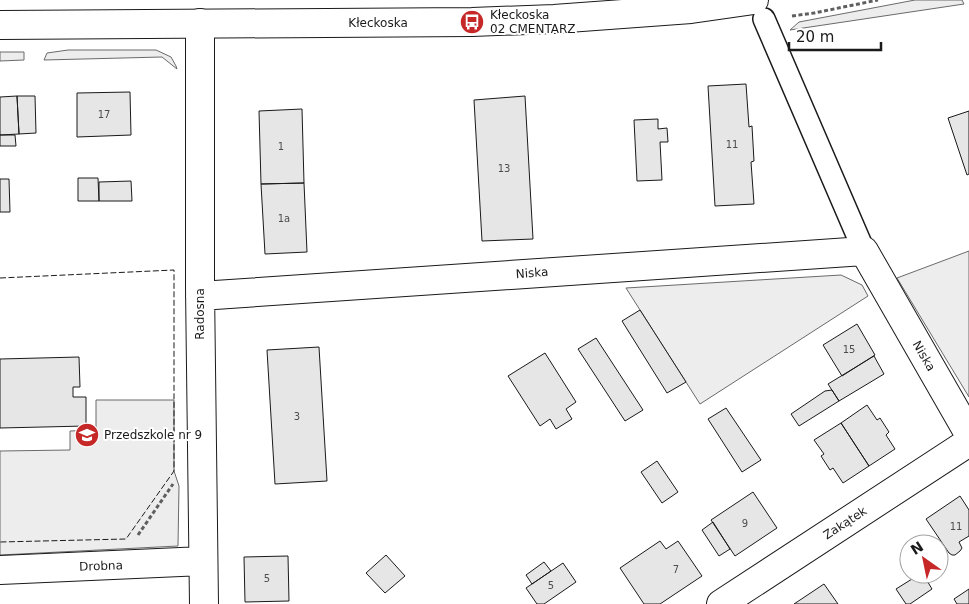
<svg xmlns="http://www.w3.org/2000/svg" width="969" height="604" font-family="'DejaVu Sans',sans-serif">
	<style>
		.green { fill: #ededed; stroke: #6a6a6a }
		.building { fill: #e6e6e6; stroke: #1a1a1a }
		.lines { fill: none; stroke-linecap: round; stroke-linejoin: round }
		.pedestrian-casing { stroke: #1a1a1a; stroke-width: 24 }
		.minor-casing { stroke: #1a1a1a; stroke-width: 30 }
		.secondary-casing { stroke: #1a1a1a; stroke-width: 30 }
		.path { stroke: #5f5f5f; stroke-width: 3; stroke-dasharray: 4 2.5; stroke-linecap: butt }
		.pedestrian { stroke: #fff; stroke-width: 21 }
		.minor { stroke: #fff; stroke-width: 28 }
		.secondary { stroke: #fff; stroke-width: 28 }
		.fence { stroke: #1a1a1a; stroke-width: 1; stroke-dasharray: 6 2.5; stroke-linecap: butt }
		.labels { text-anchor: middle; stroke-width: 4; stroke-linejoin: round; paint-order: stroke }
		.number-label { font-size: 10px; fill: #4d4d4d }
		.poi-label { font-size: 12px; fill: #1a1a1a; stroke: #fff; text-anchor: start }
		.street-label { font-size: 12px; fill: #1a1a1a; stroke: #fff }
	</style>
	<rect width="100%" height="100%" fill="#fff"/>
	<path class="green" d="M915 0H962L964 4 790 30 799 22Z
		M68 50H156L171 57 176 66 177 69 162 57 44 60 47 53Z
		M0 52H24V60L0 61Z
		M969 251V397L897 278Z
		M841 275 862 285 868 296 700 404 626 288Z
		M96 400H174V471L179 486 178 546 0 555V451L70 450V431L96 430Z"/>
	<path class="building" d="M746 84 749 127 752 126 754 161 751 162 754 204 715 206 708 86Z
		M130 92 131 135 77 137V93Z
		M17 96 19 134 0 135V97Z
		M17 96H35L36 133 19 134Z
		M525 96 533 239 482 241 474 100Z
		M302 109 304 183 261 184 259 111Z
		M969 111V174L967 175 948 118Z
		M658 119V129L667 128 668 142H660L662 180 637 181 634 120Z
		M0 135H15L16 146H0Z
		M78 178H98L99 201H78Z
		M0 179H9L10 212H0Z
		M131 181 132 201H99V182Z
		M304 183 307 252 265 254 261 184Z
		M640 310 686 382 667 393 622 321Z
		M857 324 875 355 842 376 823 345Z
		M596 338 643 410 625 421 578 349Z
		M319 347 327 481 275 484 267 350Z
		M545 353 576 402 566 409 572 419 556 429 550 419 540 426 508 376Z
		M874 356 884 374 839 401 828 384Z
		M79 357 80 387H73V397H86V426L0 428V359Z
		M832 390 839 401 799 426 791 414 825 391Z
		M867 405 877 420 880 418 889 432 886 435 895 449 869 466 841 423Z
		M726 408 761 460 742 472 708 419Z
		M841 423 869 466 843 483 833 468 830 470 821 456 824 454 814 440Z
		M657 461 678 492 662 503 641 472Z
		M753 492 777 528 735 556 711 520Z
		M960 496 969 510V536L959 542 962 548 960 551 955 555H952L949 553 926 519Z
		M713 522 730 549 719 556 702 530Z
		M660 541 666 549 678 541 702 576 660 604H644L620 568Z
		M386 555 405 576 385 593 366 573Z
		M288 556 289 601 245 602 244 557Z
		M544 562 551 571 532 584 526 575Z
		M563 563 576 582 544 604H537L526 588Z
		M920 574H923L932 589 910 604H906L896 589Z
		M824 584 838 604H794Z
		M969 589V604H957L954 599Z"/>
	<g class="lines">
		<g class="pedestrian-casing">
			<path id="pedestrian" d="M764 19 864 251"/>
		</g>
		<g class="minor-casing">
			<path id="minor" d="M200 23V288L204 604
				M200 296 864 251 969 434
				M0 570 203 561
				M721 604 969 442"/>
		</g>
		<g class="secondary-casing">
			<path id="secondary" d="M0 25 472 22 554 19 691 9 754 0"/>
		</g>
		<path class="path" d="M792 16 814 13 878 0
			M138 535 173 484"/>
		<use href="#pedestrian" class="pedestrian"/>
		<use href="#minor" class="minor"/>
		<use href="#secondary" class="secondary"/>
		<path class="fence" d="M0 278 174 270V471L126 539 0 542"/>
	</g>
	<defs>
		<g id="bus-disc" transform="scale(1.25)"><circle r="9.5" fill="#c62828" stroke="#fff"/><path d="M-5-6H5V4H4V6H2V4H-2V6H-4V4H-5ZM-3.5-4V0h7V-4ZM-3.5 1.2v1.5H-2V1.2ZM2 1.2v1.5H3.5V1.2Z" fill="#fff"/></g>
		<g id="school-disc" transform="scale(1.25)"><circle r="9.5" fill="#c62828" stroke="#fff"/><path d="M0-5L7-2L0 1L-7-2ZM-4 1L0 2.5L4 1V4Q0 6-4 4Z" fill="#fff"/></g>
	</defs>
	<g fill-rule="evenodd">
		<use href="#bus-disc" x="472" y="22"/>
		<use href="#school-disc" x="87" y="435"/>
	</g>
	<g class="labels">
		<g class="number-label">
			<text x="104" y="118">17</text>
			<text x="732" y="148">11</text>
			<text x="281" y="150">1</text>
			<text x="504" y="172">13</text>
			<text x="284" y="222">1a</text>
			<text x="849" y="353">15</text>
			<text x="297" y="420">3</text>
			<text x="745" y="527">9</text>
			<text x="956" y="530">11</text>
			<text x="676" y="573">7</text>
			<text x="267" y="582">5</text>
			<text x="551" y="589">5</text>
		</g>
		<g class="poi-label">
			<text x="490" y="19">Kłeckoska<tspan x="490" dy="14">02 CMENTARZ</tspan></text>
			<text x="104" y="439">Przedszkole nr 9</text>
		</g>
		<g class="street-label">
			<text x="378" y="27">Kłeckoska</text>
			<text transform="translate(532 273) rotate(-4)" y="4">Niska</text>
			<text transform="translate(200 314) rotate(-90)" y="4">Radosna</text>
			<text transform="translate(924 356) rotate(60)" y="4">Niska</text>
			<text transform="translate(845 523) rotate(-33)" y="4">Zakątek</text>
			<text transform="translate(101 566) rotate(-2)" y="4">Drobna</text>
		</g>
	</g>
	<g transform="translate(924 559) rotate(327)"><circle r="24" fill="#ffffff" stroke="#a3a3a3"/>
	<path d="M0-4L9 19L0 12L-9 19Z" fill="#c62828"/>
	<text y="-8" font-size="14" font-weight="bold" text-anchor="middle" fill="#1a1a1a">N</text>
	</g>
	<path d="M789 42v8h92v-8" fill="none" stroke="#1a1a1a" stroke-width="2.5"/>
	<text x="796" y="42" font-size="15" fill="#1a1a1a" stroke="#ffffff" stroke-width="4" paint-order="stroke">20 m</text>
</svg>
